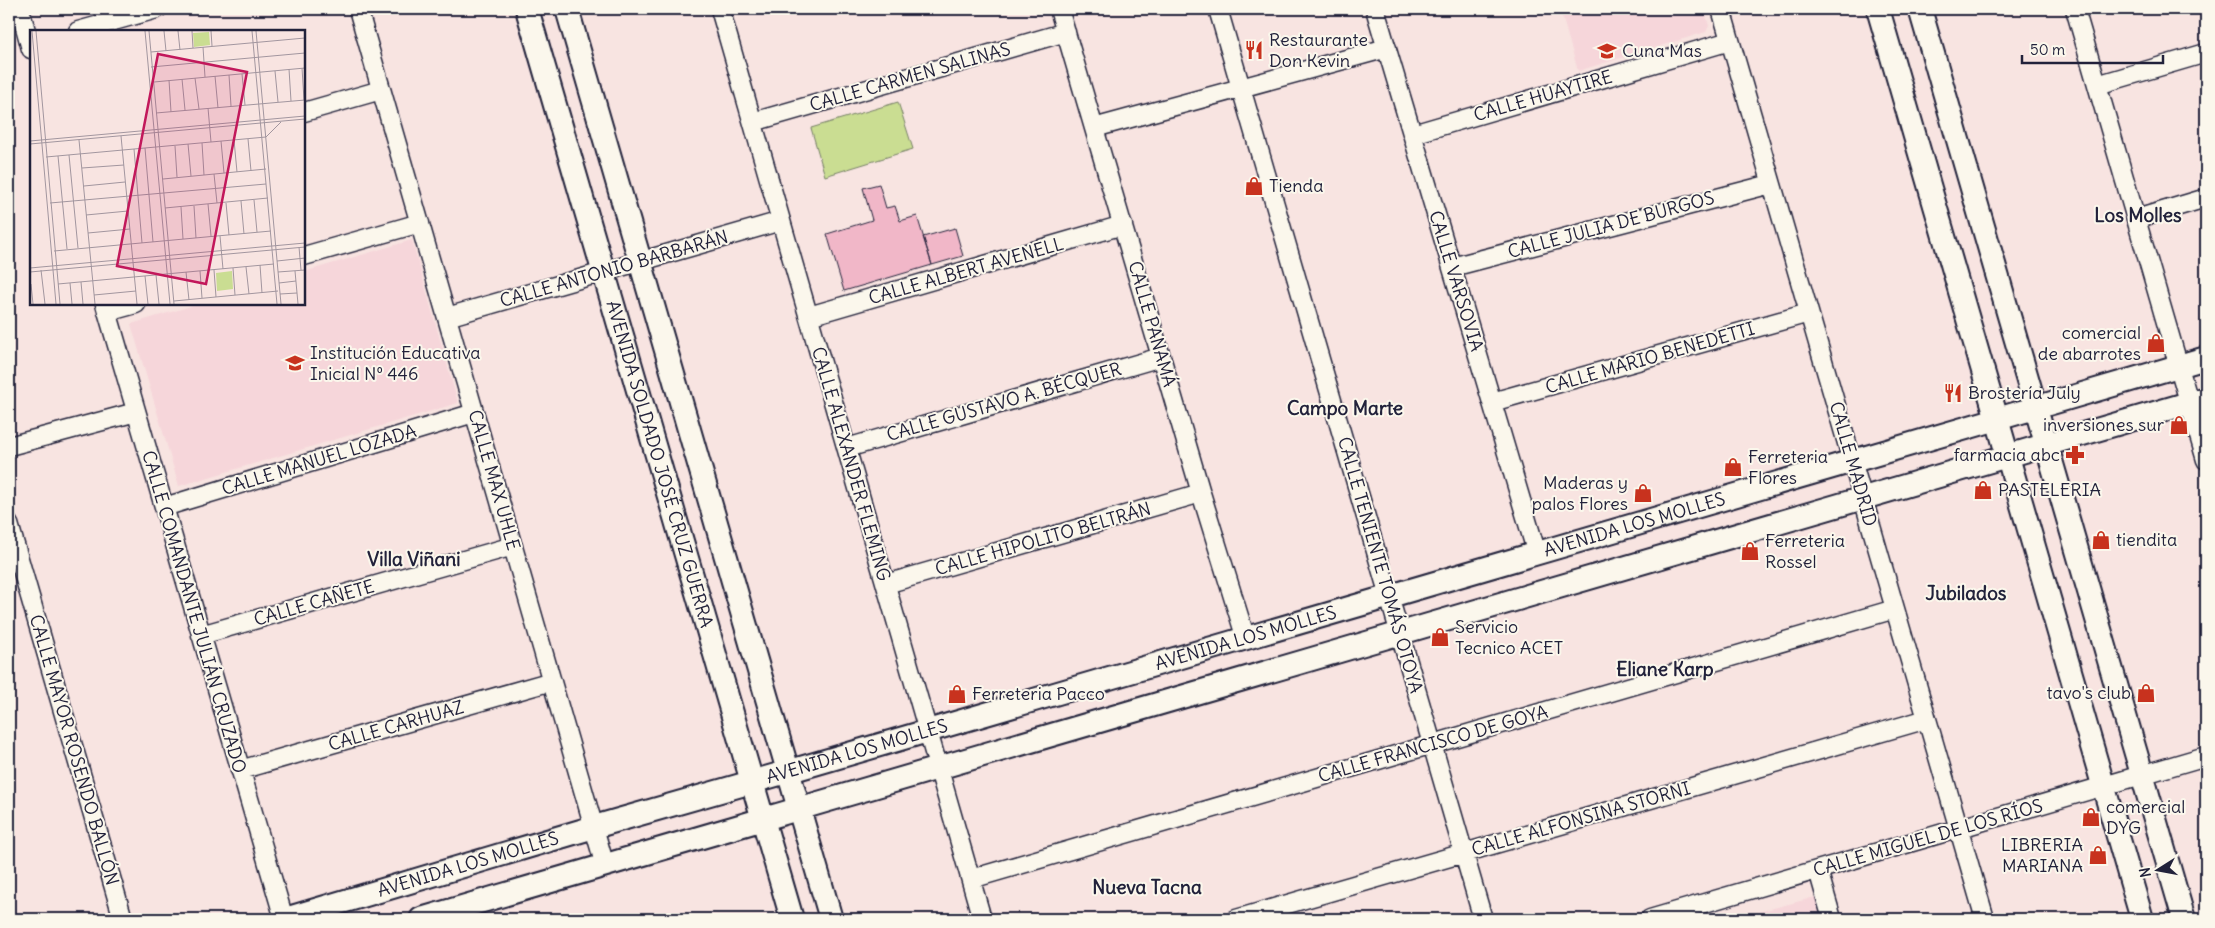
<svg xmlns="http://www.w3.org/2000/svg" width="2215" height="928" font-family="Delius,sans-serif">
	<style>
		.built { fill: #f6d6da }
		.green { fill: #cadd92; stroke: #768066 }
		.building { fill: #f1b7c8; stroke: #22223b }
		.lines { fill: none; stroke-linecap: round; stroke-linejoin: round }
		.minor-casing { stroke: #22223b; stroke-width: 21 }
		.tertiary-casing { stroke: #22223b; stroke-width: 26 }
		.minor { stroke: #fbf7ec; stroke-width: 18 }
		.tertiary { stroke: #fbf7ec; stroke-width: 22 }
		.labels { text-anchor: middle; stroke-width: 4; stroke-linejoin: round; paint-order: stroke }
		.poi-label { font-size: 18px; fill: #22223b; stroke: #fbf7ec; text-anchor: start }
		.street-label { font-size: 18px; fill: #22223b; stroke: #fbf7ec }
		.neighbourhood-label { font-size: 19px; font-weight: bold; fill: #22223b; stroke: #fbf7ec }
		.inset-road { fill: none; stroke: #a2969f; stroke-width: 1 }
		.view { fill: #c2185b; fill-opacity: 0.15; stroke: #c2185b; stroke-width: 2.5 }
		.inset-edge { fill: none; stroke: #22223b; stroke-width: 2.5 }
	</style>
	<rect width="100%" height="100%" fill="#f8e4e1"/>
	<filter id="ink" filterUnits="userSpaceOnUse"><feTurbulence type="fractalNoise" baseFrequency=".02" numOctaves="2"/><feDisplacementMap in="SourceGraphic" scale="10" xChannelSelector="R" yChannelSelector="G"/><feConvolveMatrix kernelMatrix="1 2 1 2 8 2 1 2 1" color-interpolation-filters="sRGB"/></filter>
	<g filter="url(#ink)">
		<path class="built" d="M1560 9H1704L1709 26 1706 32 1578 71Z
			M412 240 458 403 179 486 131 324 198 304H304V272Z
			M1819 896 1825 919H1732Z"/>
		<path class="green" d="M898 102 913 149 825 176 811 128Z"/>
		<path class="building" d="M879 184 886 208 895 206 900 221 917 216 932 265 844 291 827 234 872 220 863 188Z
			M955 228 963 256 932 265 923 237Z"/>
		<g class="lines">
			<g class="minor-casing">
				<path id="minor" d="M20 9 31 49
					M358 9 605 866
					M720 9 982 919
					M1059 9 1201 493 1246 639
					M1218 9 1483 919
					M1375 9 1537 554
					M1721 9 1985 919
					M2075 9 2206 460
					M78 31 157 9
					M2097 85 2206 53
					M304 112 381 90
					M753 122 1066 32
					M1094 128 1387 48
					M1413 134 1730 41
					M2136 219 2206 198
					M304 256 420 223
					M1452 267 1771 184
					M105 304 284 919
					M107 312 136 304
					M809 316 1123 225
					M447 317 781 221
					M1492 402 1809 313
					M9 446 136 412
					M847 448 1161 357
					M164 507 474 413
					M9 524 123 919
					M886 584 1201 493
					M201 635 513 546
					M240 770 552 681
					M1818 870 1832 919
					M971 879 1895 609
					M1236 919 1927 719
					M1650 919 2206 756"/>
			</g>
			<g class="tertiary-casing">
				<g id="tertiary">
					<path id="s1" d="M527 9 792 919"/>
					<path d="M567 9 831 919"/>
					<path d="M1878 9 2142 919"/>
					<path d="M1920 9 2184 919"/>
					<path id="s2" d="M285 919 594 827 811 765 2206 358"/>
					<path d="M421 919 2206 398"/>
				</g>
			</g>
			<use href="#minor" class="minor"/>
			<use href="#tertiary" class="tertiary"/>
		</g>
	</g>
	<defs>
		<g id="restaurant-bare" transform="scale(1.5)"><path d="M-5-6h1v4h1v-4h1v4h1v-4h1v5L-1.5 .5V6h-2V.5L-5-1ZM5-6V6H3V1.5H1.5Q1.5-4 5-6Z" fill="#c8321e" stroke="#fbf7ec" stroke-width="2.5" paint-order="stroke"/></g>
		<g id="school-bare" transform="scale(1.5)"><path d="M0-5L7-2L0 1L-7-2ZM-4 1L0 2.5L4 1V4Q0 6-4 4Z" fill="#c8321e" stroke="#fbf7ec" stroke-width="2.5" paint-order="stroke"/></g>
		<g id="shop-bare" transform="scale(1.5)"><path d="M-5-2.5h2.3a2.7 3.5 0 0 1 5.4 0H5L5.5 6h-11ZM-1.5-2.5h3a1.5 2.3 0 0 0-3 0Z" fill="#c8321e" stroke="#fbf7ec" stroke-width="2.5" paint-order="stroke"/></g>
		<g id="pharmacy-bare" transform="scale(1.5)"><path d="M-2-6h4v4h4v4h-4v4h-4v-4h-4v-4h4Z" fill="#c8321e" stroke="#fbf7ec" stroke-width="2.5" paint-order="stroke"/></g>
	</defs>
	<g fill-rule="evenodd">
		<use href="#restaurant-bare" x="1254" y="50"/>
		<use href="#school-bare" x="1607" y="51"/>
		<use href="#shop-bare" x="1254" y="186"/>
		<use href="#shop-bare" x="2156" y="343"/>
		<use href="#school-bare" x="295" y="363"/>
		<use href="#restaurant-bare" x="1953" y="393"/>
		<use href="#shop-bare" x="2179" y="425"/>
		<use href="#pharmacy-bare" x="2075" y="455"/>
		<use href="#shop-bare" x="1733" y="467"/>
		<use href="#shop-bare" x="1983" y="490"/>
		<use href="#shop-bare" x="1643" y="493"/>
		<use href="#shop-bare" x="2101" y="540"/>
		<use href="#shop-bare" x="1750" y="551"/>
		<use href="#shop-bare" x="1440" y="637"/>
		<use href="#shop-bare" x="2146" y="693"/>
		<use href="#shop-bare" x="957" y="694"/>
		<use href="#shop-bare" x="2091" y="817"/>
		<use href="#shop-bare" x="2098" y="855"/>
	</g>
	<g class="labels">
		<g class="poi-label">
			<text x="1269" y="46">Restaurante<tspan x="1269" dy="21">Don Kevin</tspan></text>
			<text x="1622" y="57">Cuna Mas</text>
			<text x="1269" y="192">Tienda</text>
			<text x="2141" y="339" text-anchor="end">comercial<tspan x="2141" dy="21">de abarrotes</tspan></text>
			<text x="310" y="359">Institución Educativa<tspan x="310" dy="21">Inicial Nº 446</tspan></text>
			<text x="1968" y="399">Brostería July</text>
			<text x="2164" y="431" text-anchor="end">inversiones sur</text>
			<text x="2060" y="461" text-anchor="end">farmacia abc</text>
			<text x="1748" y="463">Ferreteria<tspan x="1748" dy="21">Flores</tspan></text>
			<text x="1628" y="489" text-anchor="end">Maderas y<tspan x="1628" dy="21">palos Flores</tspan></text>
			<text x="1998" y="496">PASTELERIA</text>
			<text x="2116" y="546">tiendita</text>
			<text x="1765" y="547">Ferreteria<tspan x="1765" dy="21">Rossel</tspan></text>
			<text x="1455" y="633">Servicio<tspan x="1455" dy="21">Tecnico ACET</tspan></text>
			<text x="2131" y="699" text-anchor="end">tavo's club</text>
			<text x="972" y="700">Ferreteria Pacco</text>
			<text x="2106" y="813">comercial<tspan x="2106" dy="21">DYG</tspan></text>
			<text x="2083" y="851" text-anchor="end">LIBRERIA<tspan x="2083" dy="21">MARIANA</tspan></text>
		</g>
		<g class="street-label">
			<text transform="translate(910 77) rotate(-16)" y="6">CALLE CARMEN SALINAS</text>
			<text transform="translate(1543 96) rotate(-16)" y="6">CALLE HUAYTIRE</text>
			<text transform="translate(1611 225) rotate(-15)" y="6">CALLE JULIA DE BURGOS</text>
			<text transform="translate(614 269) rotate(-16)" y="6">CALLE ANTONIO BARBARÁN</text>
			<text transform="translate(966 271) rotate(-16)" y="6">CALLE ALBERT AVENELL</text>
			<text transform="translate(1456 281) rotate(73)" y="6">CALLE VARSOVIA</text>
			<text transform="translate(1152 324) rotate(74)" y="6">CALLE PANAMÁ</text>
			<text transform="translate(1650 358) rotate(-16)" y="6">CALLE MARIO BENEDETTI</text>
			<text transform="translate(1004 402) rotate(-16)" y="6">CALLE GUSTAVO A. BÉCQUER</text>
			<text transform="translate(319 460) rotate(-17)" y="6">CALLE MANUEL LOZADA</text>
			<text dy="6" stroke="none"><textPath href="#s1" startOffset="474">AVENIDA SOLDADO JOSÉ CRUZ GUERRA</textPath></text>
			<text transform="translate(851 464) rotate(74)" y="6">CALLE ALEXANDER FLEMING</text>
			<text transform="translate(1853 464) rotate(74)" y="6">CALLE MADRID</text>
			<text transform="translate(494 480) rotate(74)" y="6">CALLE MAX UHLE</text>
			<text dy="6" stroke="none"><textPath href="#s2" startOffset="1406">AVENIDA LOS MOLLES</textPath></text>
			<text transform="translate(1043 539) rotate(-16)" y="6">CALLE HIPOLITO BELTRÁN</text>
			<text transform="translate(1380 565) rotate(74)" y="6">CALLE TENIENTE TOMÁS OTOYA</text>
			<text transform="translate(314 603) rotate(-16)" y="6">CALLE CAÑETE</text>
			<text transform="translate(194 612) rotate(74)" y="6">CALLE COMANDANTE JULIÁN CRUZADO</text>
			<text dy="6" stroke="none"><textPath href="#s2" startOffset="1001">AVENIDA LOS MOLLES</textPath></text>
			<text transform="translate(396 726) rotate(-16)" y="6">CALLE CARHUAZ</text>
			<text transform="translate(1433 744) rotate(-16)" y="6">CALLE FRANCISCO DE GOYA</text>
			<text transform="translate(74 750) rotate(74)" y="6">CALLE MAYOR ROSENDO BALLÓN</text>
			<text dy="6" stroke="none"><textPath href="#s2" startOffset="596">AVENIDA LOS MOLLES</textPath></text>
			<text transform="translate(1581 819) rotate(-16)" y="6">CALLE ALFONSINA STORNI</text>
			<text transform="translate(1928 838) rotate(-16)" y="6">CALLE MIGUEL DE LOS RÍOS</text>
			<text dy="6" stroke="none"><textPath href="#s2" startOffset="191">AVENIDA LOS MOLLES</textPath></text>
		</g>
		<g class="neighbourhood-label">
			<text x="2138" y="222">Los Molles</text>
			<text x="1345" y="415">Campo Marte</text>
			<text x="414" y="566">Villa Viñani</text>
			<text x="1966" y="600">Jubilados</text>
			<text x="1665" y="676">Eliane Karp</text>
			<text x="1147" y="894">Nueva Tacna</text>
		</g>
	</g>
	<g transform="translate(30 30)">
		<rect width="275" height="275" fill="#f8e4e1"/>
		<path d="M179 2 180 15 164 17 163 3ZM202 241 203 259 187 261 186 243Z" fill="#cadd92"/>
		<path class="inset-road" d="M2 1 26 274M6 1 30 274M115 1 140 274M119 1 144 274M134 1 136 21M148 1 150 20M162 1 163 18M181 1 182 16M222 1 247 274M226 1 251 274M173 17 175 47M121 22 275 8M121 37 275 23M272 38 274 70M259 39 261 71M245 41 248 72M212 44 215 75M199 45 201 76M185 46 188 78M165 48 169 79M152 49 155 80M139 50 141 82M124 52 275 38M178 78 181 112M126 83 275 70M91 106 107 274M218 109 221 141M49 110 65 274M204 110 207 142M0 111 275 86M191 111 194 143M172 113 174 145M0 114 275 89M158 114 161 146M145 116 147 147M115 118 123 212M104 119 112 213M39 125 48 218M28 126 37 219M16 127 236 107 251 92M52 138 94 135M184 144 187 173M133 149 236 139M54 156 95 152M224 170 227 202M211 171 214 204M20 173 236 154M196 173 199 205M178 174 181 206M164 176 166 208M151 177 153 209M135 178 238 168M56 185 98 181M58 203 100 199M190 206 193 239M269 217 271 240M24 221 241 201M247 231 275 228M230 235 232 263M216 237 219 264M0 238 275 213M203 238 205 265M11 240 15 274M184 240 186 267M170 241 172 268M265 241 268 274M0 242 275 217M156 242 159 270M248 242 275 240M126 245 129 274M115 246 118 274M51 252 53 274M40 253 42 274M249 253 266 251M1 254 3 274M28 254 244 234M250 264 267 263M64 265 106 261M144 271 248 261"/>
		<path class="view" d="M128 24 217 42 176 254 87 236Z"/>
		<rect width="275" height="275" class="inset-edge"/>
	</g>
	<rect width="2215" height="928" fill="none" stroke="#fbf7ec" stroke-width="30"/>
	<rect x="15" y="15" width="2185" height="898" fill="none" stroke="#22223b" stroke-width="2" filter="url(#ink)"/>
	<g transform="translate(2158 870) rotate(259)" stroke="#fbf7ec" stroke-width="4" paint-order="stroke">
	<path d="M0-4L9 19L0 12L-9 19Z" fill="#22223b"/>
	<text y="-8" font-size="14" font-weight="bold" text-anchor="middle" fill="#22223b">N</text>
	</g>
	<path d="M2022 55v8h141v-8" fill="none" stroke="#22223b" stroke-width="2.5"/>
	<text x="2030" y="55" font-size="15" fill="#22223b" stroke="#fbf7ec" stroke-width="4" paint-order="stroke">50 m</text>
</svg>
